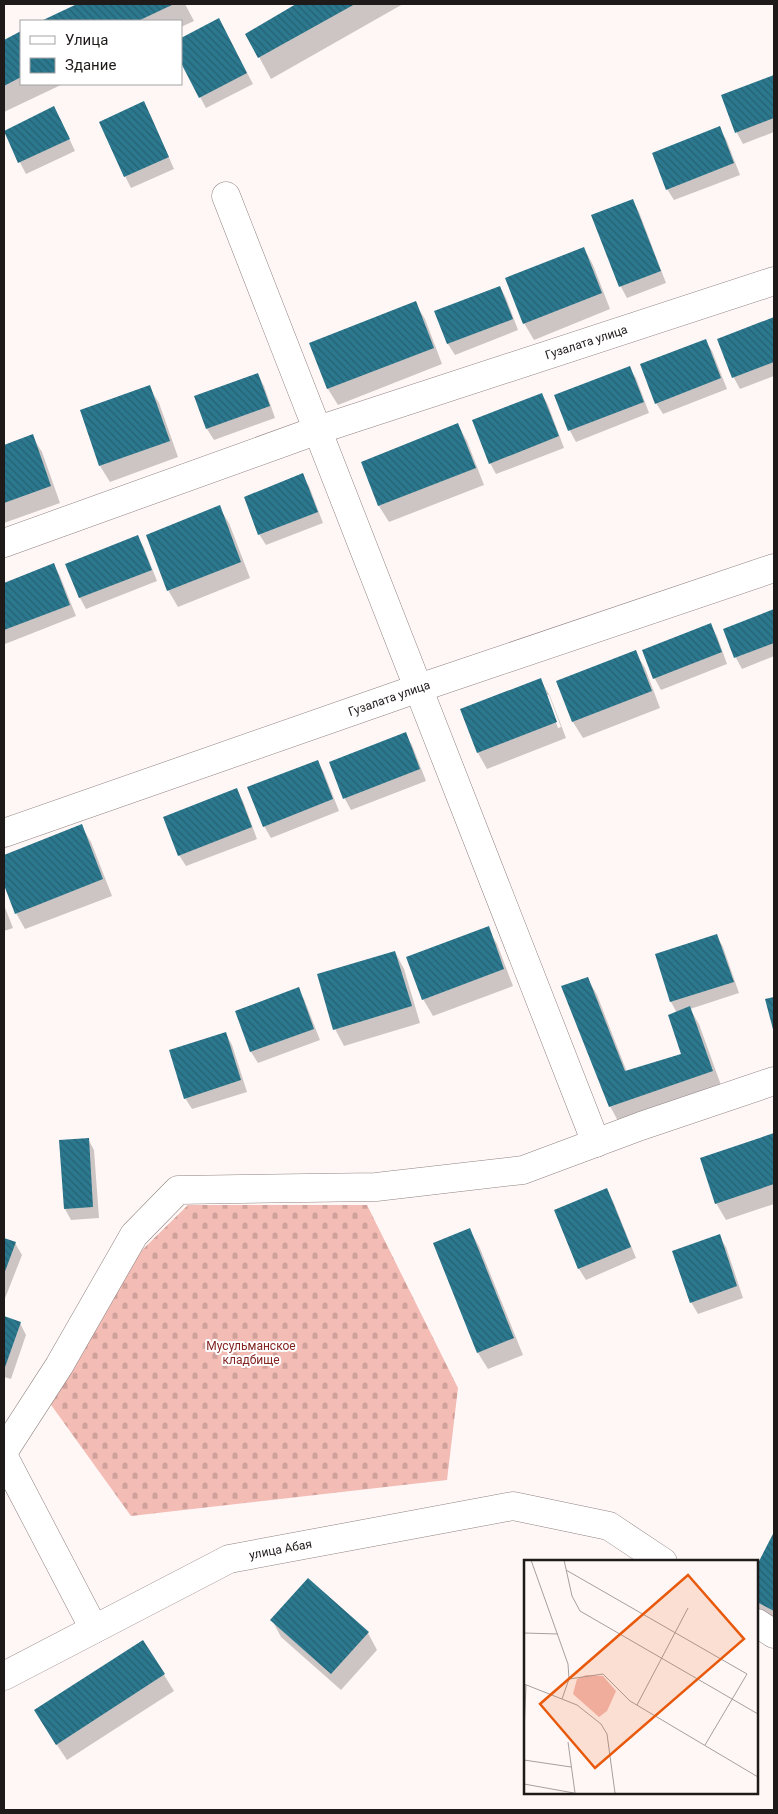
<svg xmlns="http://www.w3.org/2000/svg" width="778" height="1814" font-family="Roboto,sans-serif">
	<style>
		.cemetery { fill: url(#cemetery-stones) }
		.shadow { fill: #0003; fill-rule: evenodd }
		.building { fill: url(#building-back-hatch) }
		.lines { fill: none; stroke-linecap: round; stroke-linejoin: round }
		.minor-casing { stroke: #8f8381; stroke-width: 29 }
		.minor { stroke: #fff; stroke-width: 28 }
		.labels { text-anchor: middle; stroke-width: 4; stroke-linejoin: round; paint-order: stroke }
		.street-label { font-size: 12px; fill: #1f1a1a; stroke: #fff }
		.park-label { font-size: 12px; fill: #842522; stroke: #fff }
		.inset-road { fill: none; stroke: #a59f9e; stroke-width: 1 }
		.view { fill: #e8590c; fill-opacity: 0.15; stroke: #e8590c; stroke-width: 2.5 }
		.inset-edge { fill: none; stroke: #1f1a1a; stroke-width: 2.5 }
	</style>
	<defs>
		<pattern id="cemetery-stones" width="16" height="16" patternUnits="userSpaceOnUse" patternTransform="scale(1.25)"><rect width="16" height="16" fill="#f3bcb5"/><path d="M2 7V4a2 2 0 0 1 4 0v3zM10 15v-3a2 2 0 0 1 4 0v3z" fill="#d0a19b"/></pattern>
		<pattern id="building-back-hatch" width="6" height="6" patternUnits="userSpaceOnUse" patternTransform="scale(1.25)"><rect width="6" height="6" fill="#2c788e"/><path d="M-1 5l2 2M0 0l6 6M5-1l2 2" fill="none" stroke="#256273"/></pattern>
	</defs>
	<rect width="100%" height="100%" fill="#fff7f6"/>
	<path class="cemetery" d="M188 1205H367L458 1388 447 1480 131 1516 49 1402 79 1312Z"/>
	<path class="shadow" d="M80 4H185L194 21 181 27V21H44Z
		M298 4H403L271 79 247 35Z
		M225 31 253 84 206 108 200 97Z
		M21 32V84H63L4 112V41Z
		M774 76V132L743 144 737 133 723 96Z
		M150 114 174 169 131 188 125 176Z
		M60 119 75 151 26 174 4 132Z
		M719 128 726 139 740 175 674 200 667 189Z
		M632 200 639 212 666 283 627 298 621 287 593 216Z
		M584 248 593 265 610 309 534 340 524 323Z
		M500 287 506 298 518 330 455 355 448 344 436 312Z
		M415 303 425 319 442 364 338 405 328 389 311 344Z
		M774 318V376L740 389 734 378 719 340Z
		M705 340 712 351 727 389 663 414 656 403Z
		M629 367 636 378 649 413 576 442 570 431 556 396Z
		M258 375 264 386 275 418 214 440 207 429 196 396Z
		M149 387 159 403 178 457 110 482 100 466 81 411Z
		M542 394 548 405 564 448 496 474 490 463Z
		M458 425 467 441 484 485 389 522 379 506 363 462Z
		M32 436 42 452 60 503 4 523V446Z
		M302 475 309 486 323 523 266 545 259 534Z
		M219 507 229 523 250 578 178 607 168 590Z
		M138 537 144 548 157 581 86 609 80 598 67 565Z
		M54 565 60 576 76 616 5 644 4 584Z
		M774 610V656L742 669 736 658 725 630Z
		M710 625 717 636 727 664 661 690 655 679 644 651Z
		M635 652 645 668 660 708 583 738 573 722 558 682Z
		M540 679 550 696 566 738 487 769 478 753 461 710ZM546 695H549L561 727 558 728Z
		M405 734 412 745 426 781 351 810 345 799 331 763Z
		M318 761 324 773 339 811 271 838 264 826Z
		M237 790 243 801 257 839 186 866 179 855Z
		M81 826 91 842 112 896 25 929 16 913 4 882V856Z
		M4 905 13 928 4 931Z
		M488 928 497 944 513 986 433 1016 423 999Z
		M717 936 723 947 739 993 690 1009 699 1024 722 1088 619 1123 610 1106 588 979 597 995 627 1072 683 1054 677 1013 671 1002 657 955Z
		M395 952 404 969 420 1023 344 1046 335 1029Z
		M298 988 304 999 320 1040 258 1063 251 1052 236 1011Z
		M226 1034 232 1045 247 1092 192 1109 185 1098Z
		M774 1134V1204L726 1220 716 1203 701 1158Z
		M88 1139 94 1150 99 1218 71 1220 65 1209 60 1141Z
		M606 1189 613 1201 636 1258 586 1280 579 1269 556 1211Z
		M469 1229 479 1246 523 1355 488 1369 478 1353 434 1244Z
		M719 1236 726 1247 743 1298 698 1314 691 1302Z
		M4 1239 15 1243 22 1255 4 1301Z
		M4 1318 20 1323 26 1335 11 1379 4 1377Z
		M774 1535V1622L757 1613V1568Z
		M272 1620 368 1633 377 1650 341 1690 281 1637Z
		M143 1641 174 1691 67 1760 45 1727Z"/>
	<path class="building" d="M77 4H174L138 21H41Z
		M296 4H355L258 58 245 34Z
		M219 18 247 73 199 98 181 63V38Z
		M21 31V77L4 86V40Z
		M774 75V118L735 133 721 95Z
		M144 101 169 157 124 177 99 122Z
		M54 106 70 139 18 163 4 131Z
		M720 126 734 163 666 190 652 153Z
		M633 199 661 271 619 287 591 215Z
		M584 247 602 293 523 324 505 278Z
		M500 286 513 319 447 344 434 311Z
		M416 301 434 348 327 389 309 343Z
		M774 317V362L732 378 717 339Z
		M706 339 721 378 655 404 640 364Z
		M630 366 644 402 568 431 554 395Z
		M258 373 270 406 206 429 194 396Z
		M150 385 170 441 99 466 80 410Z
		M542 393 559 436 489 464 472 420Z
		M458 423 476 468 378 506 361 462Z
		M33 434 51 486 4 503V445Z
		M303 473 318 512 258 535 244 497Z
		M220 505 241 562 167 591 146 535Z
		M138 535 152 570 79 598 65 564Z
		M54 563 70 605 4 630V583Z
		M774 609V643L734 658 723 629Z
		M711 623 722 652 653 679 642 650Z
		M636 650 652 691 572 722 556 681Z
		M541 678 557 722 477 753 460 709Z
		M406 732 420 769 343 799 329 762Z
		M318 760 333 799 263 827 247 787Z
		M237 788 252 827 178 856 163 817Z
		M82 824 103 879 15 914 4 885V855Z
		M489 926 504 969 422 1000 406 957Z
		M717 934 734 982 670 1002 655 954Z
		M395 951 412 1006 333 1030 317 974Z
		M588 977 625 1071 681 1054 668 1015 690 1006 713 1071 609 1107 561 986Z
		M299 987 314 1029 250 1052 235 1011Z
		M774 997V1033L765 999Z
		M226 1032 241 1080 184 1099 169 1050Z
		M774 1133V1184L715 1204 700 1158Z
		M89 1138 93 1207 64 1209 59 1140Z
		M607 1188 631 1247 578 1269 554 1210Z
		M470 1228 514 1338 477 1353 433 1243Z
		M720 1234 737 1286 690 1303 672 1251Z
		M4 1238 16 1242 4 1274Z
		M4 1316 21 1322 4 1370Z
		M774 1532V1611L757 1602V1565Z
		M308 1578 369 1632 331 1674 270 1620Z
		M143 1640 165 1674 56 1745 34 1710Z"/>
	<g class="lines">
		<g class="minor-casing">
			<g id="minor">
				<path d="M226 196 596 1143"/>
				<path id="s1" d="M4 543 318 430 774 281"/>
				<path id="s2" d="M4 833 419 688 774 568"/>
				<path d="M4 1451 59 1366 134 1235 178 1190 376 1187 523 1170 641 1126 774 1081"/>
				<path d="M4 1457 94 1629"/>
				<path d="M757 1623 774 1634"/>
				<path id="s3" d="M4 1676 229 1559 513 1506 609 1526 663 1562"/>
			</g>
		</g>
		<use href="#minor" class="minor"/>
	</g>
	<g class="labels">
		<g class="street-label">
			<text dy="4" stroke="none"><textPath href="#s1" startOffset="616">Гузалата улица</textPath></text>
			<text dy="4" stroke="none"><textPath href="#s2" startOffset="408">Гузалата улица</textPath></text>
			<text dy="4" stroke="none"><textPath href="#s3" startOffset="306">улица Абая</textPath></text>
		</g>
		<g class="park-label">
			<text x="251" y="1350">Мусульманское<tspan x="251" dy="14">кладбище</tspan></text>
		</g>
	</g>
	<g transform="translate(524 1560)">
		<rect width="234" height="234" fill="#fff7f6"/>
		<path d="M62 115 79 116 92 131 83 151 75 157 49 134 53 119Z" fill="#f3bcb5"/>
		<path class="inset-road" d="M7 0 44 104 45 119 38 139M40 0 48 36 56 51 234 154M42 10 223 114 181 185M0 73 34 74M45 119 79 114 106 141 234 217M0 124 53 145 77 164 83 174 91 233M113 145 164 48M0 173 2 125M44 182 51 233M0 200 47 207M0 224 50 233"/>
		<path class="view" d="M164 15 220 79 71 208 16 144Z"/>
		<rect width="234" height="234" class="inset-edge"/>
	</g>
	<rect width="778" height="1814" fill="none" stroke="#1f1a1a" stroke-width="10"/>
	<rect x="20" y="20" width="162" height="65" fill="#ffffff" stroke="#a5a3a3"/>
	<rect x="30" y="36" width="25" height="8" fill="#ffffff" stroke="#a5a3a3"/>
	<text x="65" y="45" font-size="15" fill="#1f1a1a">Улица</text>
	<rect x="30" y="58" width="25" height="15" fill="url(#building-back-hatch)" stroke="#a5a3a3"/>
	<text x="65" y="70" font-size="15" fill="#1f1a1a">Здание</text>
</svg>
